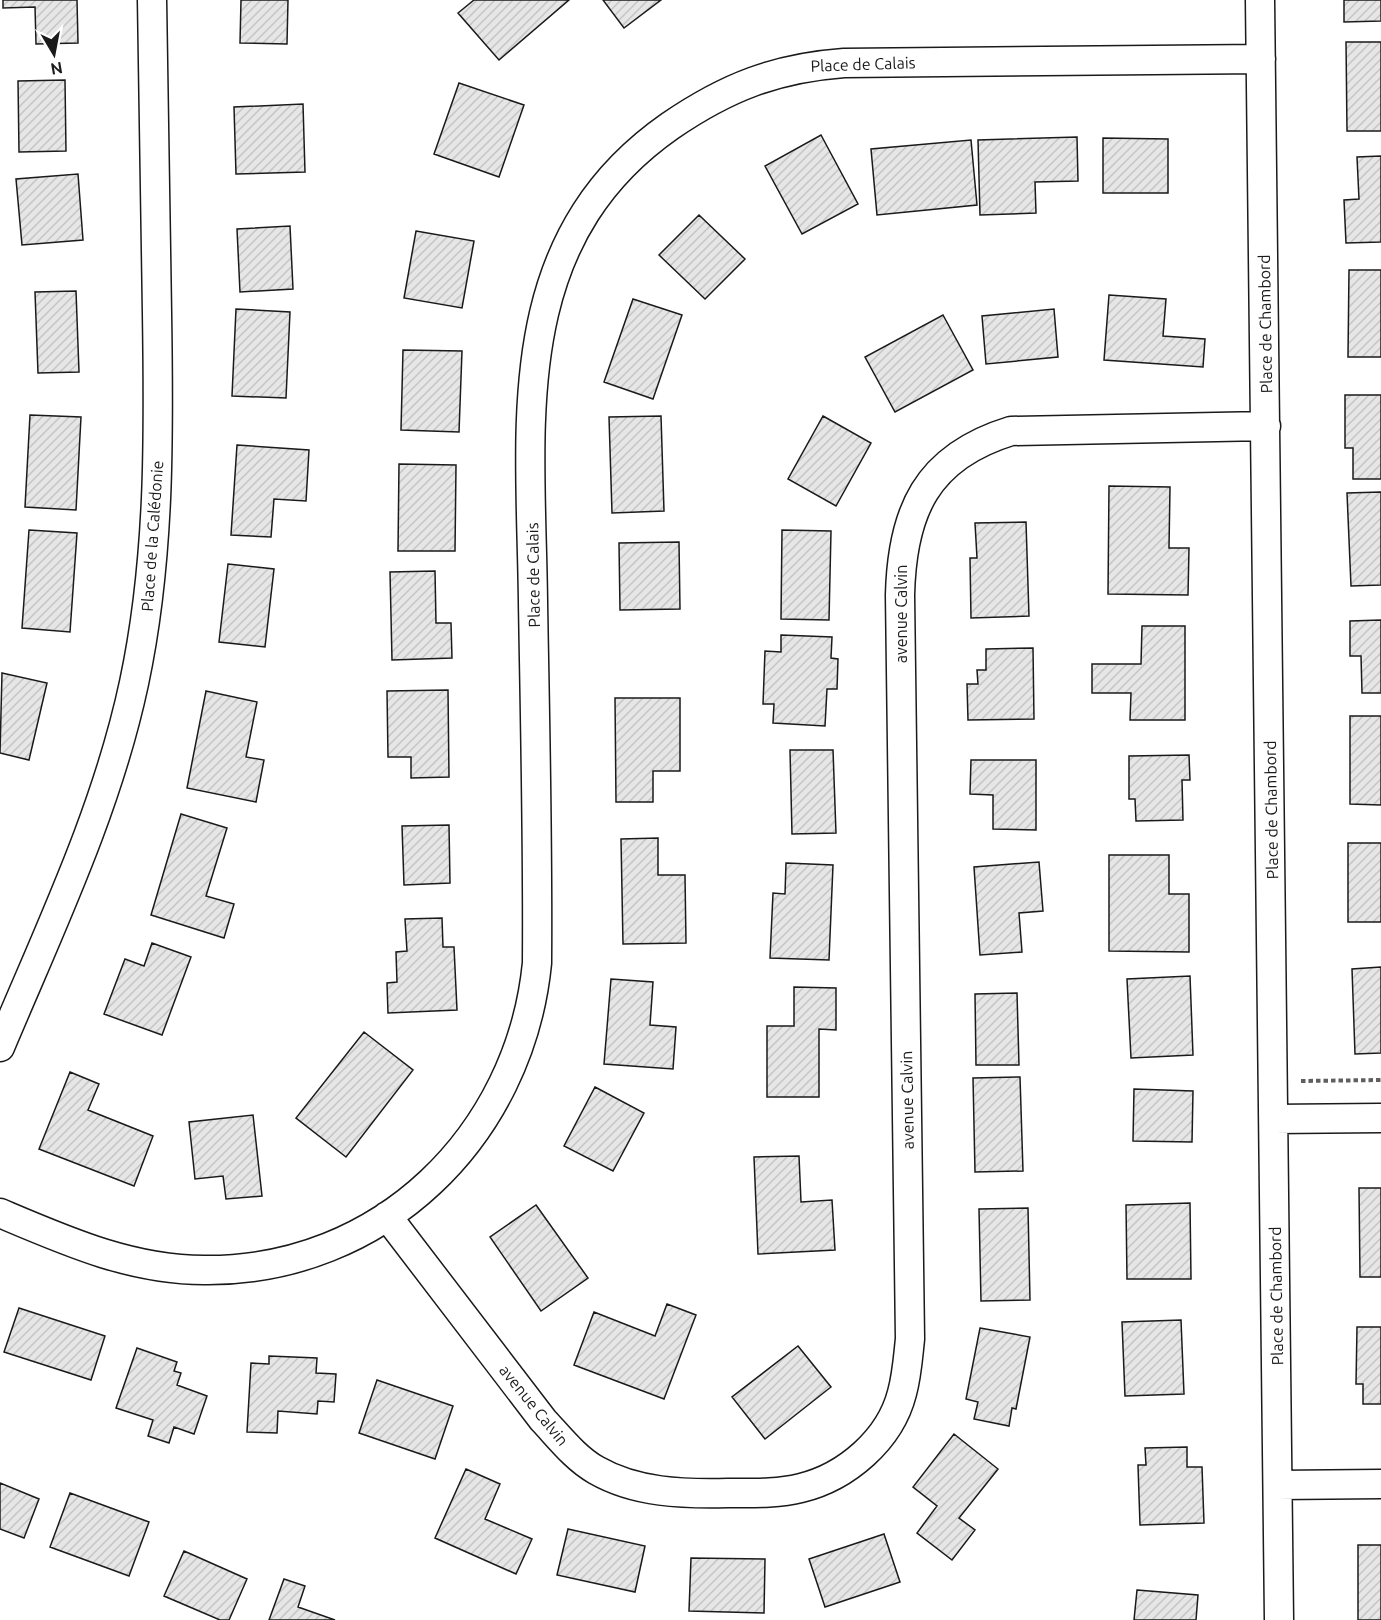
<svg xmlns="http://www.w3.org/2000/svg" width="1381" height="1620" font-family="Ubuntu,sans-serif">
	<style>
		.building { fill: url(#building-hatch); stroke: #1a1a1a; stroke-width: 1.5 }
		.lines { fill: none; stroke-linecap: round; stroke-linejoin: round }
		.street-casing { stroke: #1a1a1a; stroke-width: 31 }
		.path { stroke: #5f5f5f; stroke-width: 4; stroke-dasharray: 4.5 3; stroke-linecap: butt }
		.street { stroke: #fff; stroke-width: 28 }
		.labels { text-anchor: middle; stroke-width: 4.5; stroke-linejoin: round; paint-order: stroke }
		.street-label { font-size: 16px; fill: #1a1a1a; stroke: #fff }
	</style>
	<defs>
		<pattern id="building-hatch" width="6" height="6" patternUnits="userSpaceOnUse" patternTransform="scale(1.5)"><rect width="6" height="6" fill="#e6e6e6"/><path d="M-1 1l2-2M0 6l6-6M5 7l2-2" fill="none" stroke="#c5c5c5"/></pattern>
	</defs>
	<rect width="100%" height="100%" fill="#fff"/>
	<path class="building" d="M3 0H77L78 43 36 44 35 7 3 8Z
		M241 0H288L287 44 240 43Z
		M474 0H569L499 60 458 13Z
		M603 0H661L624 28Z
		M1344 0H1381V21L1344 22Z
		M1346 42H1381V131H1347Z
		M65 80 66 151 19 152 18 81Z
		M459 83 524 105 499 177 434 154Z
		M303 104 305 172 236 174 234 107Z
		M821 135 858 204 802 234 765 166Z
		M1077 137 1078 181 1035 182 1036 213 980 215 978 140Z
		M1103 138 1168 139V193H1103Z
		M971 140 977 205 877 215 871 149Z
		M1381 156V242L1346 243 1344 200 1359 199 1357 157Z
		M78 174 83 240 22 245 16 179Z
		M699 215 745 259 705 299 659 255Z
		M290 226 293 289 240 292 237 229Z
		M416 231 474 241 462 308 404 298Z
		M1349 270H1381V357H1348Z
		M76 291 79 372 38 373 35 292Z
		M1109 295 1166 299 1163 336 1205 339 1203 367 1104 360Z
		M633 299 682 315 653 399 604 382Z
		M236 309 290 312 286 398 232 396Z
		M1054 309 1058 357 986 364 982 316Z
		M943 315 973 370 895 412 865 357Z
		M403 350 462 351 459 432 401 430Z
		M1345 395H1381V479H1353V448H1345Z
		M30 415 81 417 76 510 25 507Z
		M661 416 664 511 612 513 609 417Z
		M823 416 871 443 836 506 788 479Z
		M237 445 309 450 306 501 274 499 271 537 231 535Z
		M399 464 456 465 455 551H398Z
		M1109 486 1170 487 1169 548H1189L1188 595 1108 594Z
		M1381 492V585L1351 586 1347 493Z
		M1026 522 1029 616 971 618 970 558H977L975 523Z
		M29 530 77 533 70 632 22 628Z
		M782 530 831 531 829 620 781 619Z
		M679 542 680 609 620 610 619 543Z
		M228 564 274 569 265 647 219 642Z
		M435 571 436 623H451L452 658 392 660 390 572Z
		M1381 620V693H1362L1361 656H1350V621Z
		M1142 626H1185V720H1130L1131 693H1092V664H1141Z
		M781 635 832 637 831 658 838 659 837 689H827L825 726 773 723 774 704H763L765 651 781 652Z
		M1033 648 1034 719 968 720 967 684H978L977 670H986V649Z
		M2 673 47 683 29 760 0 753Z
		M448 690 449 777 411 778V757H388L387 691Z
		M206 691 257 702 246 757 264 760 256 802 187 788Z
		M615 698H680V771H653V802H616Z
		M1350 716H1381V805L1350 804Z
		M790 750H833L836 833 792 834Z
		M1189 755 1190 780H1182L1183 820 1136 821 1135 799H1129V756Z
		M971 760H1036V830L993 829V795L970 794Z
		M181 814 227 828 206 896 234 904 224 938 151 915Z
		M449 825 450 883 404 885 402 826Z
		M658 838V875H685L686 943 623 944 621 839Z
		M1348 843H1381V922H1348Z
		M1109 855H1169V894H1189V952L1109 951Z
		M1039 862 1043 911 1019 913 1022 952 980 955 974 867Z
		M786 863 833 865 829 960 770 958 773 893 785 894Z
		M442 918 443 947H454L457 1010 388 1013 387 983 397 982 396 952 407 951 405 919Z
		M152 943 191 957 162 1035 104 1014 125 959 144 966Z
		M1381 967V1053L1355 1054 1352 969Z
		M1190 976 1193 1055 1131 1058 1127 979Z
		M611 979 653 982 650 1025 676 1027 673 1069 604 1064Z
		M794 987 836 988V1030L819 1029V1097H767V1026H794Z
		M1017 993 1019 1065H976L975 994Z
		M364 1032 413 1070 346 1157 296 1118Z
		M70 1072 99 1084 88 1110 153 1136 134 1186 39 1149Z
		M1020 1077 1023 1171 975 1172 973 1078Z
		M595 1087 644 1113 613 1171 564 1146Z
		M1134 1089 1193 1091 1192 1142 1133 1141Z
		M253 1115 262 1196 226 1199 223 1176 195 1179 189 1122Z
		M799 1156 801 1202 832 1200 835 1250 758 1254 754 1157Z
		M1359 1188H1381V1277H1360Z
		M1190 1203 1191 1279H1127L1126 1205Z
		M536 1205 588 1278 541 1311 490 1237Z
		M1028 1208 1030 1300 981 1301 979 1209Z
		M667 1304 696 1315 664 1399 574 1365 594 1312 655 1336Z
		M19 1308 105 1336 91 1380 4 1352Z
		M1181 1320 1184 1394 1125 1396 1122 1322Z
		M1357 1327H1381V1404H1363V1384H1356Z
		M980 1328 1030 1337 1016 1409 1012 1408 1009 1426 974 1419 978 1402 966 1399Z
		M798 1346 831 1387 765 1439 732 1397Z
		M137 1348 177 1362 174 1371 181 1373 177 1385 207 1396 194 1434 174 1427 169 1443 148 1436 153 1420 116 1408Z
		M269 1356 317 1358 316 1373 336 1374 334 1402 318 1401 317 1414 278 1411 277 1433 247 1432 251 1363 269 1364Z
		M377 1380 453 1406 435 1459 359 1433Z
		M954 1434 998 1469 959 1518 975 1530 952 1560 917 1533 937 1506 913 1487Z
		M1187 1447V1467H1202L1204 1523 1140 1525 1138 1465H1146L1145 1448Z
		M466 1469 500 1484 485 1519 532 1539 516 1574 435 1538Z
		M0 1483 39 1499 24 1538 0 1529Z
		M70 1493 149 1522 129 1576 50 1547Z
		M568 1529 645 1546 635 1592 557 1575Z
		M884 1534 900 1582 825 1607 809 1559Z
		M1358 1545H1381V1620H1358Z
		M184 1551 247 1579 229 1620H220L164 1596Z
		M691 1558 765 1559 764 1613 689 1611Z
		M284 1579 305 1586 298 1607 335 1620H269Z
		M1137 1590 1198 1595 1196 1620H1134Z"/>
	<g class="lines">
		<g class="street-casing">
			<path id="street" d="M1260 0 1279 1620
				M0 1047C50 928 107 810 134 683 160 561 159 437 157 313 155 208 154 104 152 0
				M1274 1119 1381 1118
				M0 1213C66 1241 131 1270 204 1270 381 1272 520 1136 537 963 538 843 535 722 533 602 531 425 504 242 670 126 727 87 776 68 844 63L1261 59
				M387 1216 543 1420C559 1437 575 1458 596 1470 636 1493 683 1494 728 1493 752 1493 777 1494 801 1488 846 1477 890 1440 902 1393 907 1375 908 1357 910 1339L900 595C902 512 926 457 1011 431L1266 426
				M1278 1485 1381 1484"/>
		</g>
		<path class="path" d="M1301 1081 1381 1080"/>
		<use href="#street" class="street"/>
	</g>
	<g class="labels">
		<g class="street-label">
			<text transform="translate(863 64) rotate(-2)" y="6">Place de Calais</text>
			<text transform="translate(1265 324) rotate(-91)" y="6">Place de Chambord</text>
			<text transform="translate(152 536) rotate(-86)" y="6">Place de la Calédonie</text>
			<text transform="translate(533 575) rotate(-91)" y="6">Place de Calais</text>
			<text transform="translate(901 614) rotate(-90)" y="6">avenue Calvin</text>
			<text transform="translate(1271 810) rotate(-91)" y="6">Place de Chambord</text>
			<text transform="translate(907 1100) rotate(-91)" y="6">avenue Calvin</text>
			<text transform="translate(1276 1296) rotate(-91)" y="6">Place de Chambord</text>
			<text transform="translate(534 1405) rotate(51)" y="6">avenue Calvin</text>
		</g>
	</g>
	<g transform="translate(54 54) rotate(170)" stroke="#ffffff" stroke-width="4.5" paint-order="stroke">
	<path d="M0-4.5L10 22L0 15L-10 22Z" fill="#1a1a1a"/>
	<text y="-9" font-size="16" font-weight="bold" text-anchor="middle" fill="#1a1a1a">N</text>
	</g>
</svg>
